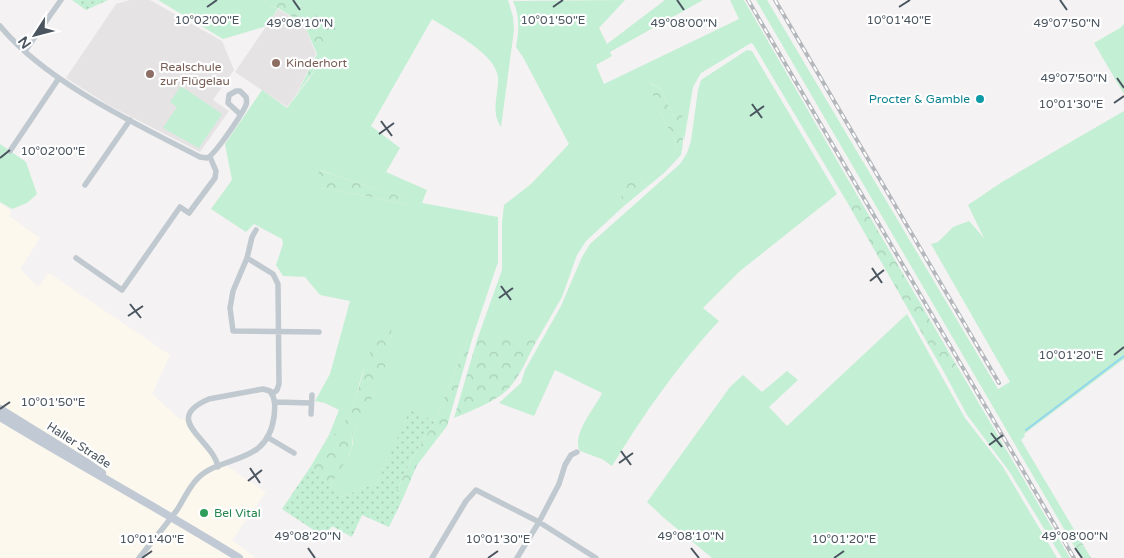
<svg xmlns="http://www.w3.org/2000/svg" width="1124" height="558" font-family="'Varela Round',sans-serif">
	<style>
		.commercial { fill: #fcf8ee }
		.education { fill: #e5e3e4 }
		.green { fill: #c3efd4; fill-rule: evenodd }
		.forest { fill: url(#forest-crowns) }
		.garden { fill: url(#garden-dots) }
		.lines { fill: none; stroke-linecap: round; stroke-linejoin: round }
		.stream { stroke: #92d7ea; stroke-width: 2 }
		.minor { stroke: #c0c9d0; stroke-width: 5.5 }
		.secondary { stroke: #c1cad4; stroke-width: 8 }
		.rail-casing { stroke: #b4b7bc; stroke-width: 4 }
		.rail { stroke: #fff; stroke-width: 2; stroke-dasharray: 5.5; stroke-linecap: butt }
		.ticks { fill: none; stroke: #4a555f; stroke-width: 2 }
		.education-dot { fill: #8d6e63; stroke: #fff; stroke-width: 2 }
		.culture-dot { fill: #0f9aa8; stroke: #fff; stroke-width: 2 }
		.leisure-dot { fill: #2e9e5b; stroke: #fff; stroke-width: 2 }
		.labels { text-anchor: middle; stroke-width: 4.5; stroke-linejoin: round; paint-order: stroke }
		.education-label { font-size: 12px; fill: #785e54; stroke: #fff; text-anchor: start }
		.culture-label { font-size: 12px; fill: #0d838f; stroke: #fff; text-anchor: end }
		.street-label { font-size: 12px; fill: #4a555f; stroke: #fff }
		.leisure-label { font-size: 12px; fill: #27864d; stroke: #fff; text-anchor: start }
		.ticks-label { font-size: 12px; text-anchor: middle; fill: #4a555f; stroke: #fff; stroke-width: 4.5; stroke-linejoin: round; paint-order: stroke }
	</style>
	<defs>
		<pattern id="forest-crowns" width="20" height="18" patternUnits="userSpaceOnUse" patternTransform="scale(1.25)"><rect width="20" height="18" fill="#c3efd4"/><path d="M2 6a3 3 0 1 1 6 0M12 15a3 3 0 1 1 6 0" fill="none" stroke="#a9cfb8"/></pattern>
		<pattern id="garden-dots" width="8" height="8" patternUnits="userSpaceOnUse" patternTransform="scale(1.25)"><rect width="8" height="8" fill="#c3efd4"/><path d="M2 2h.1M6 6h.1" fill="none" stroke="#a9cfb8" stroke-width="1.8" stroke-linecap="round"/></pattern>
	</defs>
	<rect width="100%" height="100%" fill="#f4f2f2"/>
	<path class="commercial" d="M0 203 12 212 9 216 40 238 20 269 38 287 49 273 170 355 152 394 180 419 188 420 218 467 225 465 266 492 232 540 256 558H0Z"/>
	<path class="education" d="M130 0H150L222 41 234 70 213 100 229 111 200 152 110 106 66 78 116 4Z
		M278 9 304 24 316 54 296 95 287 107 235 72Z"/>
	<path class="green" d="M158 0H264L268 6 278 8 267 26 223 39Z
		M292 0H508L513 17 514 30 501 127C490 111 499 94 498 77 496 54 451 31 432 19L371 126 400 148 386 172 427 190 422 203 498 217V262L473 336H469L435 421 411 411 377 483 341 497 330 486 349 455 353 444 352 435 374 394 385 365 392 335 374 346 362 374 355 399 340 434 329 435 339 410 325 403 315 401 330 374 350 301 320 295 305 277 283 276 276 265 283 244 282 239 254 224 246 232 211 209 232 180 225 144 262 90 287 108 309 79 334 37 305 8ZM320 170 410 200V205L341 191 319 188Z
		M625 0 599 28 607 44 665 0H703L610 52 612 56 596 65 604 84 739 19 730 0H744L857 195 847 202 753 44 751 43 701 73 693 87 684 141 682 128V106L673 116 661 89 650 83 659 112 673 136 677 149 681 155 664 173 647 187 640 180 621 198 625 205 586 241 577 255 562 297 537 340H477L502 270V223L504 205 531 184 569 144 523 57 516 47C519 32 520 15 513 1Z
		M756 0H767L998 389 1010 382 931 244 938 242 953 227 969 221 984 238 968 205 1002 182 1124 111V359L1024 434 1025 436 1021 440 1082 543 1074 546Z
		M1124 24V94L1094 43 1120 28Z
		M747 50 752 51 837 194 740 271 703 308 719 321C678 365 643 415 612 466L602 459 580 451C571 435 595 408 602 393L555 370 534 416 499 403 521 383 525 370 561 306 582 257 590 244 680 164 687 153 691 141 698 90 701 80Z
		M181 86 222 114 199 148 163 128 177 107 170 102Z
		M0 144 26 162 37 194 27 203 12 209 0 202Z
		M907 314 965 418 1003 467 1057 558H712L663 517 647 502 730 387 743 375 762 392 787 371 798 380 769 407 787 426Z
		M957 366 1070 558H1062L1009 471 967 415 944 372Z"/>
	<path class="forest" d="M264 0H292L336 28 334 37 317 66 297 94 317 54 304 24 278 8 268 6Z
		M649 83 661 89 673 116 678 107 682 106C682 122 685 138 681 155L677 149 673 136 659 112Z
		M319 170 411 200 410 205 341 191 318 188Z
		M629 177 640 180 647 187 625 205 621 198Z
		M857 195 957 366 944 372 847 202Z
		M391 328C396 349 373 398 362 418 360 423 354 429 352 435 351 438 353 442 352 446 348 460 338 473 330 486L311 466 329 435 340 433C344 422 350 412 354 401 364 378 366 341 391 328Z
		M469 336H473L447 426 417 465 404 496 396 492 410 462 435 421Z
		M477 340H537C528 356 521 375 509 388 499 400 469 412 454 418Z
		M1082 543 1091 558H1082L1074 546Z"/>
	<path class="garden" d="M72 0H108L86 10Z
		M410 410 435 421 410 462 396 492 404 496 389 527 362 515 352 537 332 526 324 537 282 509 311 466 341 497 377 483Z"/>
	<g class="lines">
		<path class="stream" d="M1026 430 1124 356"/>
		<path class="minor" d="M0 26C46 82 136 124 200 157L207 158C215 155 242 114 246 105 247 102 247 101 246 97L240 91H236L229 95 228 103 240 114
			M25 51 61 0
			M10 151 59 78
			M85 185 130 120
			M76 258 122 290 180 207 189 213 215 178 216 171 210 157
			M247 258 252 237 256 230
			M272 394 277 390 279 384 278 284 273 274 247 258 233 291 230 308 233 331 319 332
			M275 402 311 403
			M311 414 312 395
			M267 437 294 453
			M139 558C152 542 165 526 177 510 184 499 189 487 198 478 223 454 267 466 274 417 275 407 276 399 270 391L263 389 209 399C160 420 213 439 218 467
			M432 558 466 501 476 490 539 522 596 558
			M517 558 539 522 559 484 565 465 571 455 577 452"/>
		<path class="secondary" d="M0 409 89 464 102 473
			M0 417C79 465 160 509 239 558"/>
		<g class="rail-casing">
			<path id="rail" d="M748 0 1074 558
				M775 0 999 383"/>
		</g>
		<use href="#rail" class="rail"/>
	</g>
	<path class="ticks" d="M293 0 300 10M677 0 684 10M1060 0 1067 10M207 7 217 0M553 7 563 0M899 7 910 0M1117 78 1124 88M1114 103 1124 96M752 104 762 118M750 116 764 106M381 121 392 136M379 134 394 123M0 158 10 150M872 268 882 283M870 281 884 270M501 286 511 300M499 298 513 288M130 304 141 318M128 316 143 306M1114 355 1124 347M0 409 10 402M991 433 1002 447M989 445 1003 435M621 451 631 465M619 463 633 453M250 468 260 483M248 481 262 470M308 548 315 558M691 548 699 558M1075 548 1082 558M142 558 152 551M488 558 498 551M834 558 844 551"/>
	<g class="education-dot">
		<circle cx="276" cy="63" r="5"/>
		<circle cx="150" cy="74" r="5"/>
	</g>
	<circle class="culture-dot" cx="980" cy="99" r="5"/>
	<circle class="leisure-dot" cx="204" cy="513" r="5"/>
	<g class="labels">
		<g class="education-label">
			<text x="286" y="67">Kinderhort</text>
			<text x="160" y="71">Realschule<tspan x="160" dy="14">zur Flügelau</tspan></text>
		</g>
		<g class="culture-label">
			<text x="970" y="103">Procter &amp; Gamble</text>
		</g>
		<g class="street-label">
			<text transform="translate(79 445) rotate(33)" y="4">Haller Straße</text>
		</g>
		<g class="leisure-label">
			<text x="214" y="517">Bel Vital</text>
		</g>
	</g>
	<g class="ticks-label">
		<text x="207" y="24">10°02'00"E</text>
		<text x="553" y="24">10°01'50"E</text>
		<text x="899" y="24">10°01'40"E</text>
		<text x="300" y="27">49°08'10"N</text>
		<text x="684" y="27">49°08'00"N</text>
		<text x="1067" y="27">49°07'50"N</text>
		<text x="1074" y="82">49°07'50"N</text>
		<text x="1071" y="108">10°01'30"E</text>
		<text x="53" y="155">10°02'00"E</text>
		<text x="1071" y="359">10°01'20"E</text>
		<text x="53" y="406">10°01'50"E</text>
		<text x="308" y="540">49°08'20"N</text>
		<text x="691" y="540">49°08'10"N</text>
		<text x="1075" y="540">49°08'00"N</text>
		<text x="152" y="543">10°01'40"E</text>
		<text x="498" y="543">10°01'30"E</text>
		<text x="844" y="543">10°01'20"E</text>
	</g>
	<g transform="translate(35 35) rotate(234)" stroke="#ffffff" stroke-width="4" paint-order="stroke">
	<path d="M0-4L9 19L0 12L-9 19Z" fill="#4a555f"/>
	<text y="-8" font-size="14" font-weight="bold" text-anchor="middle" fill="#4a555f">N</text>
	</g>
</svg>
